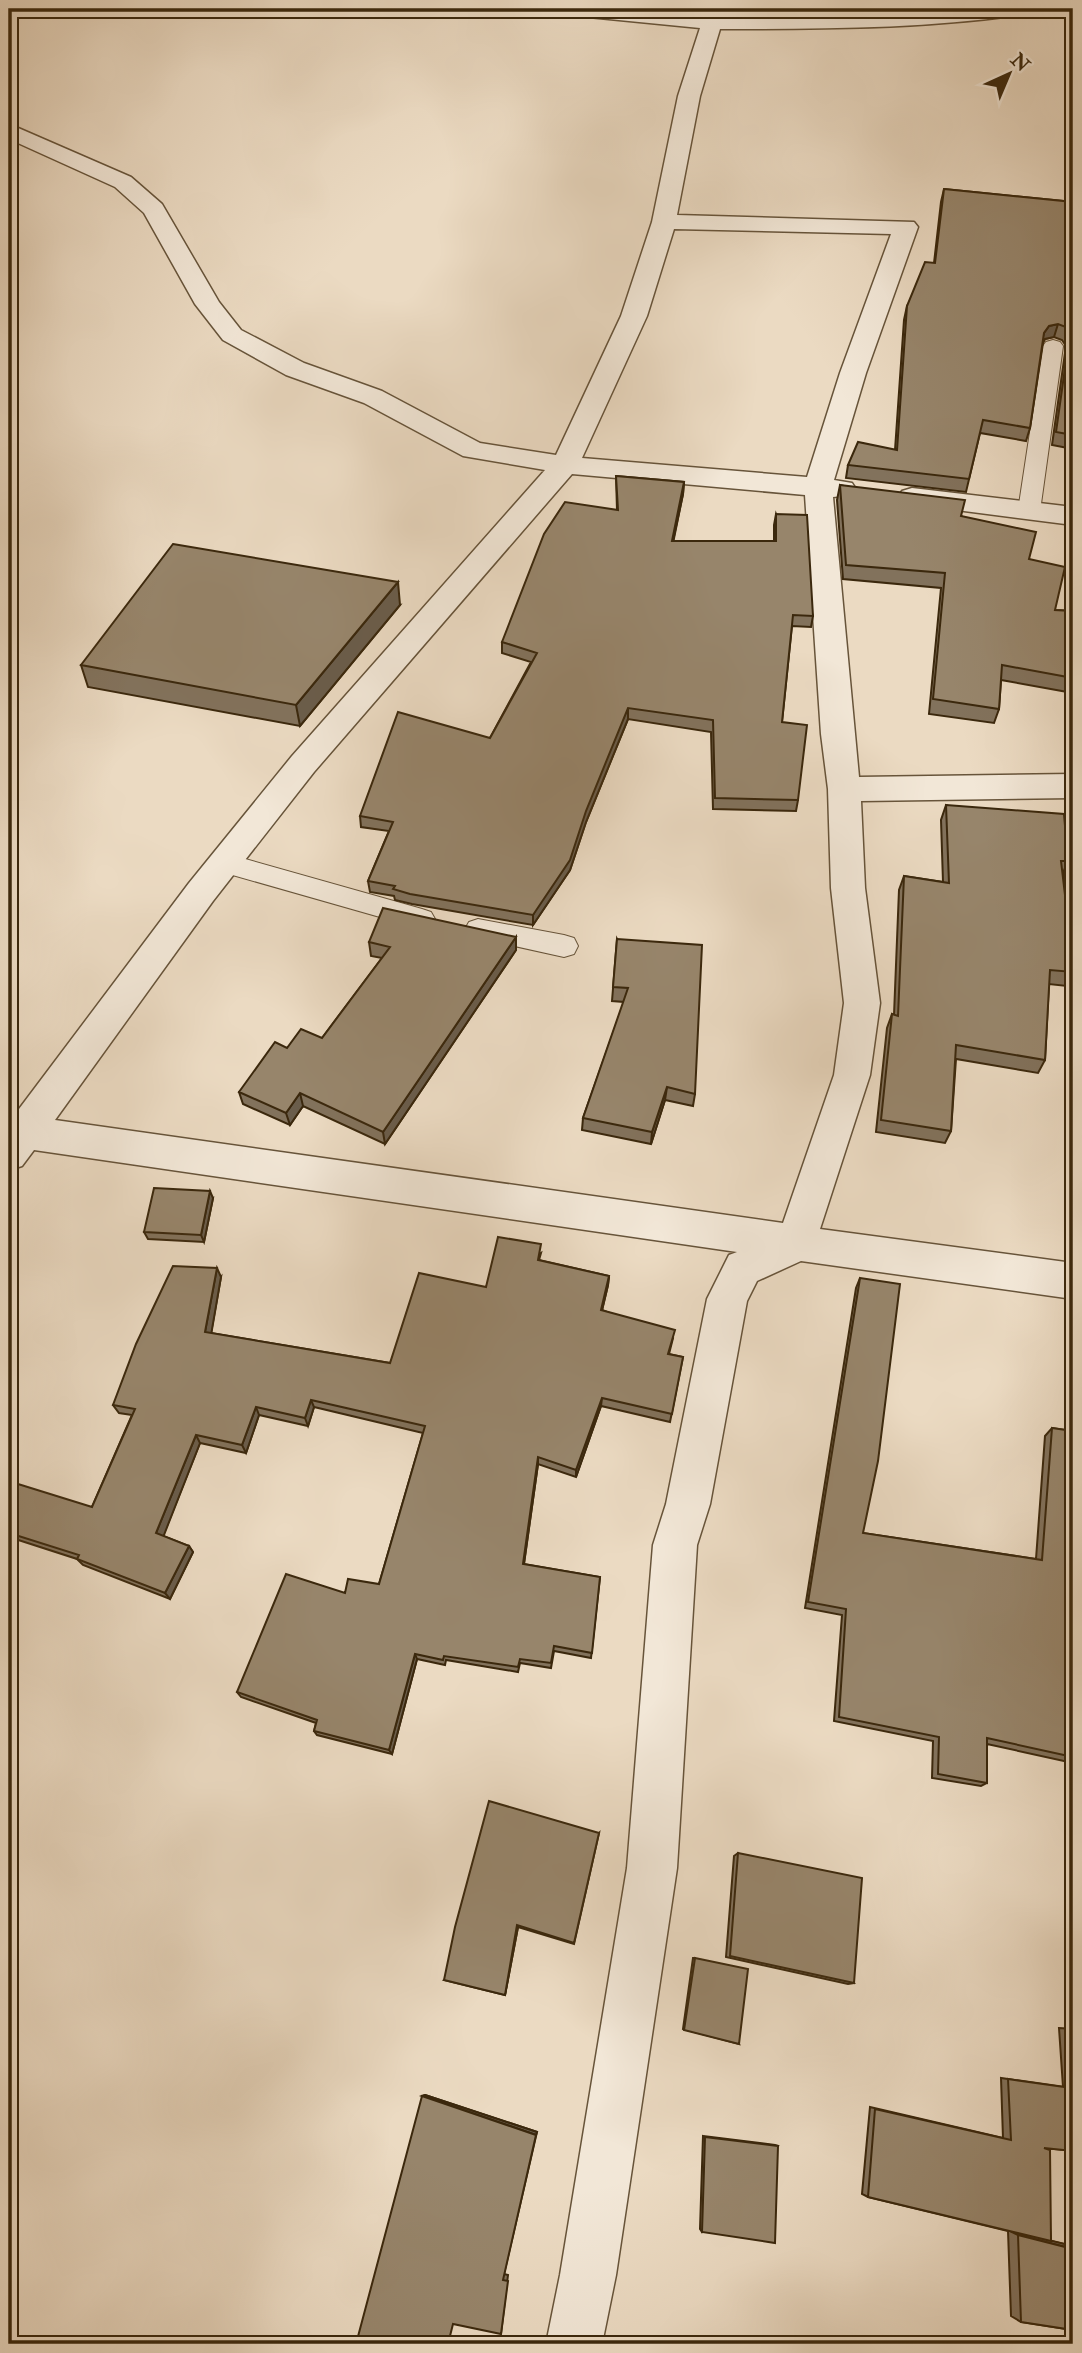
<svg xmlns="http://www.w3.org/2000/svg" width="1082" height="2353" font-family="'IM FELL Double Pica',serif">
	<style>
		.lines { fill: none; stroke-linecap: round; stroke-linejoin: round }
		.lane-casing { stroke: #67543a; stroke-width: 2 }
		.street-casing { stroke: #67543a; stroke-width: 3 }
		.lane { fill: #f2e7d7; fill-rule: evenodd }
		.street { fill: #f2e7d7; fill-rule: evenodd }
		.wall { fill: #82725c; stroke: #3b280d; stroke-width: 2 }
		.shaded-wall { fill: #6a5d4b; stroke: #3b280d; stroke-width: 2 }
		.building { fill: #97856b; stroke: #3b280d; stroke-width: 2 }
	</style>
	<rect width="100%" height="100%" fill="#ebdac2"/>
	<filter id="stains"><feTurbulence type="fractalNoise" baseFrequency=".00286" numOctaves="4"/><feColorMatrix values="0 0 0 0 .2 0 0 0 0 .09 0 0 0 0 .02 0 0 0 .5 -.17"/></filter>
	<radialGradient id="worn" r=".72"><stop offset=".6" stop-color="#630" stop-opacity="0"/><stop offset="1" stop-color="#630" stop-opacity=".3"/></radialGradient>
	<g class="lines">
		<g class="lane-casing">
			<path id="lane" d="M1053 340 1060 342 1063 346 1040 511 1037 516H1021L1018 511 1043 346 1046 342Z
				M224 853 422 909 431 912 435 919 431 926 422 929 215 870 211 863 215 856Z
				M478 919 564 935 574 938 578 946 574 954 564 957 469 936 465 929 469 922Z"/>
		</g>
		<g class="street-casing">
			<path id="street" d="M558 9H629L712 17 890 16 977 9H1030L1027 13 1020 15C920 29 821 29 720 29L700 96 677 215 914 222 918 227 866 373 834 480 852 483 856 489 852 495 833 497 859 777 1073 774V798L861 801 865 888 880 1003 870 1075 820 1229 1073 1263V1299L801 1261 757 1281 747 1301 710 1504 697 1545 677 1868 616 2275 602 2344H546L560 2275 627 1868 653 1545 666 1504 707 1299 729 1255 737 1252 34 1150 22 1166 9 1170 10 1121 189 883 292 756 545 470 463 456 364 403 286 375 223 340 195 304 144 213 115 187 9 139V124L131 177 162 204 219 302 241 330 304 363 382 391 480 443 556 455 621 316 652 222 678 96 700 28 568 15 561 13ZM674 229 891 234 840 373 807 477 582 458 647 316ZM572 474 805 495 821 734 828 789 831 888 844 1003 834 1075 783 1223 55 1120 213 901 314 772Z
				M912 488 1073 507V525L902 503 898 497 902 491Z"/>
		</g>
		<use href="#lane" class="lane"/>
		<use href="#street" class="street"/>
	</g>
	<path class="wall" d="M944 189 1073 202V449L1052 445 1066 346 1062 340 1054 337 1045 339 1043 343 1030 428 1026 441 980 433 966 492 846 478 848 465 895 450 904 320 907 306 934 263 941 202Z
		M616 476 684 482 683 494 673 541H774V525L776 514 813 616 811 627 792 626 782 722 798 800 796 811 713 809 711 732 628 719 586 822 570 870 533 925 412 904 395 900 394 896 370 892 368 881 389 831 361 827 360 816 490 738 531 662 502 653V642L617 510Z
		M840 485 961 516 1029 559 1055 610 1073 611V693L1001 680 999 709 994 723 929 714 941 588 843 579 837 500Z
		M400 605 300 726 88 687 81 665Z
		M946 805 1068 861 1063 873 1073 963V975L1067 986 1049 984 1045 1060 1038 1073 956 1059 951 1131 945 1143 876 1132 887 1028 892 1014 894 1015 899 890 904 876 943 882 941 820Z
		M516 937V950L385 1144 303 1106 290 1125 243 1104 239 1092 287 1048 322 1038 382 958 371 956 369 942Z
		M617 939 695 1094 693 1106 665 1100 651 1144 582 1130 583 1118 624 1002 612 1001Z
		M213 1198 204 1242 148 1239 144 1232Z
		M541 1253 539 1260 609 1276 608 1285 602 1310 673 1338 669 1354 683 1357 670 1422 601 1406 576 1477 538 1464 524 1564 600 1577 591 1658 554 1651 551 1668 520 1663 518 1672 446 1660 445 1665 417 1659 392 1754 317 1735 314 1731 316 1723 241 1697 237 1692 345 1593 379 1584 423 1433 314 1407 308 1426 259 1415 246 1453 200 1443 163 1536 189 1546 193 1552 170 1599 83 1565 77 1559 9 1537V1504L92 1507 132 1415 119 1413 113 1405 221 1277 211 1333 390 1363 486 1287Z
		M860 1278 863 1533 1036 1559 1045 1436 1052 1428 1073 1431V1763L987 1744V1783L981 1786 932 1778 933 1741 834 1721 842 1615 805 1608 856 1288Z
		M599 1833 574 1944 518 1927 505 1995 444 1980Z
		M738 1853 854 1983 848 1984 726 1957 734 1856Z
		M693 1958H695L739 2044 683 2029Z
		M1059 2028 1073 2029V2151L1044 2148 1051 2241 1073 2246V2330L1021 2322 1011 2316 1008 2231 868 2197 862 2194 870 2107 1003 2138 1001 2078 1063 2087Z
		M425 2095 537 2132 504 2274 508 2275 501 2334 422 2096Z
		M703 2136 775 2145 778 2146 702 2232 700 2229Z"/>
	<path class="shaded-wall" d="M1058 324 1054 337 1045 339 1040 346 1044 333 1049 326Z
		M684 482 683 494 671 553 672 541Z
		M398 582 400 605 300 726 296 705Z
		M628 708V719L586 822 570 870 533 925V915Z
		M516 937V950L385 1144 383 1132Z
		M667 1087 665 1100 651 1144 652 1132Z
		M300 1093 303 1106 290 1125 286 1113Z
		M210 1191 213 1198 204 1242 201 1235Z
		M217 1268 221 1277 210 1341 205 1332Z
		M609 1276 608 1285 600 1319 601 1310Z
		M602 1398 601 1406 576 1477V1470Z
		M311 1400 314 1407 308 1426 305 1418Z
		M256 1407 259 1415 246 1453 242 1445Z
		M196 1435 200 1443 162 1540 156 1533Z
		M538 1457V1464L523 1570V1564Z
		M189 1546 193 1552 170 1599 165 1593Z
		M415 1654 417 1659 392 1754 389 1750Z
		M517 1925 518 1927 505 1995Z
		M425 2095 537 2132 536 2135 422 2096Z
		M1008 2230 1073 2246V2249L1018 2235Z"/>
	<path class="building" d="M944 189 1073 202V435L1056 432 1070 333 1066 327 1058 324 1049 326 1044 333 1030 428 983 420 969 479 848 465 858 442 897 450 907 306 925 262 935 263Z
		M616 476 684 482 672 541H776V514L807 515 813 616 793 615 782 722 807 725 798 800 715 798 713 720 628 708 586 811 570 860 533 915 410 894 393 889 395 886 368 881 393 822 360 816 398 712 490 738 537 653 502 642 544 534 565 502 618 510Z
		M840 485 965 500 961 516 1036 532 1029 559 1065 567 1055 610 1073 611V678L1002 665 999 709 933 699 945 573 846 565Z
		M173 544 398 582 296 705 81 665Z
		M946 805 1064 814 1068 861H1061L1073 963V972L1050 970 1045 1060 956 1045 951 1131 881 1120 892 1014 898 1016 904 876 949 883Z
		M383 908 516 937 383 1132 300 1093 286 1113 239 1092 275 1042 287 1048 301 1029 322 1038 390 947 369 942Z
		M617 939 702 945 695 1094 667 1087 652 1132 583 1118 628 988 613 987Z
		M154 1188 210 1191 201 1235 144 1232Z
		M498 1237 541 1244 538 1260 609 1276 601 1310 675 1330 668 1354 683 1357 672 1414 602 1398 576 1470 538 1457 523 1564 600 1577 592 1653 554 1646 551 1663 520 1659 518 1667 444 1656 443 1660 415 1654 389 1750 314 1731 317 1720 237 1692 286 1574 345 1593 348 1579 379 1584 425 1426 311 1400 305 1418 256 1407 242 1445 196 1435 156 1533 189 1546 165 1593 77 1559 79 1555 9 1533V1504L18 1484 92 1507 135 1409 113 1405 136 1344 173 1266 217 1268 205 1332 390 1363 419 1273 486 1287Z
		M860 1278 900 1284 878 1461 863 1533 1042 1560 1052 1428 1073 1431V1757L987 1738V1783L938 1774 939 1737 839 1717 846 1609 808 1602Z
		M489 1801 599 1833 574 1943 517 1925 505 1995 444 1980 455 1927Z
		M738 1853 862 1878 854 1983 730 1956Z
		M695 1958 748 1969 739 2044 684 2030Z
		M1067 2028 1073 2029V2151L1044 2148 1050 2150 1051 2241 868 2197 875 2109 1011 2140 1008 2079 1072 2088Z
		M422 2096 536 2135 503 2280 508 2281 501 2334 453 2324 448 2344H356Z
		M705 2137 778 2146 775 2243 702 2232Z
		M1018 2235 1073 2249V2330L1021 2322Z"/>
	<rect width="1082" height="2353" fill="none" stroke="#ebdac2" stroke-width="35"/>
	<rect x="10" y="10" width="1061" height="2332" fill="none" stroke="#3b280d" stroke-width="3.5"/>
	<rect x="18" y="18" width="1047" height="2318" fill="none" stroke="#3b280d" stroke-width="2"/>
	<g transform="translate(1009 74) rotate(44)" stroke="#f2e7d7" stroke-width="5" paint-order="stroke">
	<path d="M0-5L12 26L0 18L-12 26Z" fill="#3b280d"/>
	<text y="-10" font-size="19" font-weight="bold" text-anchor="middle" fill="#3b280d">N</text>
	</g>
	<rect width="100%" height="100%" filter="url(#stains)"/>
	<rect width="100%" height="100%" fill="url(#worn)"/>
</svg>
